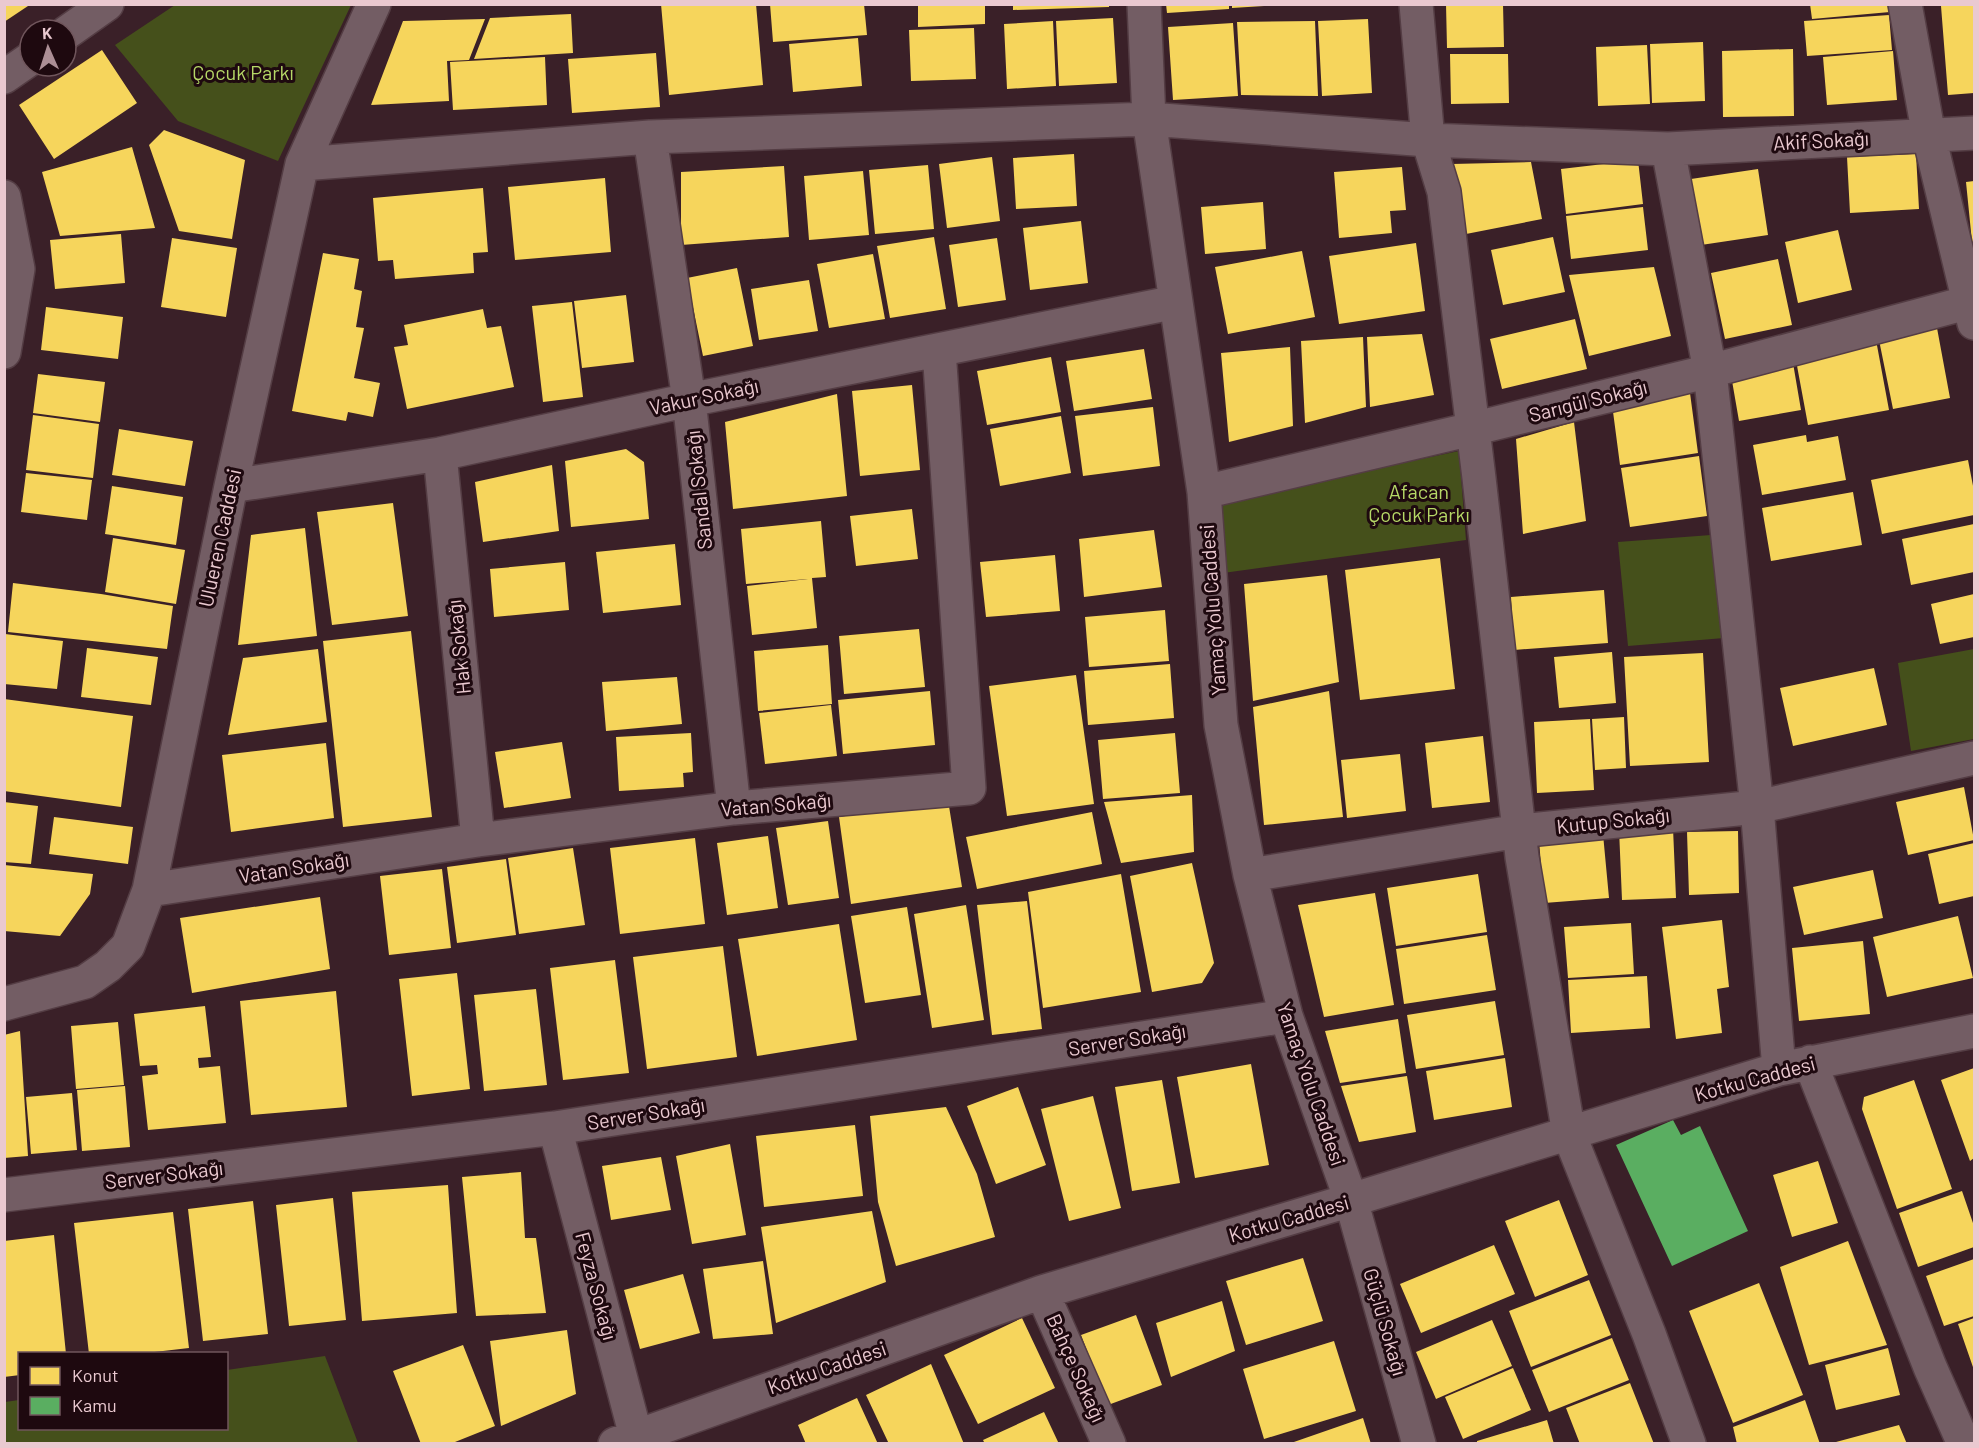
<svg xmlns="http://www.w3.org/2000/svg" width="1979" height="1448" font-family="Barlow,sans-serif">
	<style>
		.green { fill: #45501b }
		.homes { fill: #f6d55c }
		.public { fill: #5aae61 }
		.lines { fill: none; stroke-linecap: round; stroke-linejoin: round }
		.minor-casing { stroke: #543d44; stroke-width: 36 }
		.minor { stroke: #735d64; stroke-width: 33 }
		.labels { text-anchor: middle; stroke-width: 6; stroke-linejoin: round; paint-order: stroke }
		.park-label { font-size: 20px; fill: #b6d867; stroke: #1e090f }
		.street-label { font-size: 20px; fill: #eac9d0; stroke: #1e090f }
	</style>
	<rect width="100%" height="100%" fill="#3a2028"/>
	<path class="green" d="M175 5H351L278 161 178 121 115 45Z
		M1459 451 1466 540 1223 573 1218 502Z
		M1711 535 1724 638 1628 646 1618 542Z
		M1974 649V739L1911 751 1898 663Z
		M325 1356 358 1443H5V1402L19 1400 20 1428H226L227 1370Z"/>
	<path class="homes" d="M4 4H31L4 22Z
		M661 4H756L763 85 669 95Z
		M770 4H864L867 35 773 42Z
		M918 4H985V24L918 27Z
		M1013 4H1109V7L1013 10Z
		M1166 4H1229V9L1167 13Z
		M1232 4H1264V6L1232 8Z
		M1446 4H1503L1504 47 1447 48Z
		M1810 4H1889L1890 12 1812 19Z
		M1974 4V93L1948 95 1941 6Z
		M571 14 573 53 474 59 490 18Z
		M1889 15 1892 50 1807 56 1804 21Z
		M1113 18 1117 83 1059 86 1056 21Z
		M485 19 469 60 447 61 449 101 371 105 403 21Z
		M1368 19 1372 93 1322 96 1318 21Z
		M1053 21 1056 86 1007 89 1004 24Z
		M1315 21 1318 96 1241 95 1237 22Z
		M1233 23 1238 96 1173 100 1168 27Z
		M974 28 976 79 911 81 909 30Z
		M858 38 862 86 793 92 789 44Z
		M1703 42 1705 101 1652 103 1650 44Z
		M1647 45 1650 104 1598 106 1596 47Z
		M1793 49 1794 116 1723 117 1722 51Z
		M102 50 137 103 54 159 19 105Z
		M1893 51 1897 100 1827 105 1823 57Z
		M656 53 660 107 572 113 568 59Z
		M1450 54H1508L1509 103 1451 104Z
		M545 57 547 105 453 110 450 62Z
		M164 130 245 160 232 239 179 231 149 145Z
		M132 147 155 228 60 236 42 172Z
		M1074 154 1077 206 1016 209 1013 158Z
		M1916 154 1919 209 1850 213 1847 157Z
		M992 157 1000 221 947 228 939 164Z
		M1638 160 1643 204 1566 214 1561 169Z
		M1531 162 1542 219 1466 234 1452 164Z
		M928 165 934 229 875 234 869 170Z
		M784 166 789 237 681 245V172Z
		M1402 167 1406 210 1390 211 1392 233 1339 238 1334 172Z
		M1758 169 1768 235 1701 245 1691 179Z
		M863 171 869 235 809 240 804 176Z
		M605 178 611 252 515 260 508 187Z
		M1974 181V242H1972L1966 182Z
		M483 188 488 252 473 253 474 273 395 279 393 260 378 261 373 198Z
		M1263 202 1266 249 1205 254 1201 207Z
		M1643 207 1648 250 1571 259 1566 216Z
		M1081 221 1088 283 1030 290 1023 228Z
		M1838 230 1852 290 1798 303 1785 242Z
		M121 234 125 283 55 289 50 240Z
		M934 237 946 309 890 318 877 246Z
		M1553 237 1565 292 1503 305 1491 250Z
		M172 238 237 248 226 317 161 307Z
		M997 238 1006 300 958 307 949 245Z
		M1416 243 1425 311 1339 324 1329 256Z
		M1302 251 1315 317 1228 334 1215 267Z
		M323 253 359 259 354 289 362 291 356 327 364 328 354 378 380 383 373 417 348 412 346 421 292 411Z
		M873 254 885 319 829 328 817 264Z
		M1778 259 1792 325 1725 339 1711 273Z
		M1654 267 1671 336 1589 356 1569 275Z
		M737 268 753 346 703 356 687 278Z
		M809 280 818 331 759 340 751 289Z
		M626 295 634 362 582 368 574 301Z
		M572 302 583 397 543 402 532 306Z
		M46 307 123 317 118 359 41 350Z
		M483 309 487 328 501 326 514 387 407 409 394 347 408 345 404 325Z
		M1575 319 1587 369 1502 389 1490 339Z
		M1937 328 1950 398 1893 409 1879 340Z
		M1422 334 1434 395 1370 407 1367 337Z
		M1363 337 1366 407 1305 423 1301 341Z
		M1876 340 1889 410 1808 425 1795 355Z
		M1290 347 1293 426 1229 442 1221 353Z
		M1144 349 1152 399 1074 411 1066 361Z
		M1051 357 1061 412 987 425 977 371Z
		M1793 363 1801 410 1739 421 1731 375Z
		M38 374 105 382 100 422 33 413Z
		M912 385 920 470 860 476 852 391Z
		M1690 393 1698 453 1620 465 1612 404Z
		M837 394 847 496 733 509 725 422Z
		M1153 407 1160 466 1083 476 1075 416Z
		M33 415 99 424 93 478 26 470Z
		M1061 416 1071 473 1000 486 990 429Z
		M1574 422 1586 521 1523 534 1516 439Z
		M119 429 193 441 185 486 112 475Z
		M1806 435 1807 442 1838 436 1846 480 1762 495 1753 445Z
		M626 449 644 462 649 519 571 527 565 461Z
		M1699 456 1707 516 1630 527 1621 468Z
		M1968 460 1974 491V515L1882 534 1871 480Z
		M552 465 559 531 483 542 475 482Z
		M26 473 92 480 87 520 21 512Z
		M112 486 183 497 176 545 105 534Z
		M1853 492 1862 545 1771 561 1762 508Z
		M393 503 408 616 332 625 317 512Z
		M912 509 918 559 856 566 850 516Z
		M821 521 826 577 812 578 817 628 752 635 747 586 808 579 746 584 741 529Z
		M1974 524V572L1911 585 1902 539Z
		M305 528 317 636 238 645 251 535Z
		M1154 530 1162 587 1084 597 1079 539Z
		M113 538 185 550 176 604 105 592Z
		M675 544 681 605 603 613 596 552Z
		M1055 555 1060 611 986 617 980 562Z
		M1440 558 1455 689 1360 700 1345 570Z
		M565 562 569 610 494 617 490 569Z
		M1327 575 1339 682 1253 701 1244 584Z
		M13 583 101 594 173 606 167 649 8 632Z
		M1604 590 1608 643 1514 650 1511 597Z
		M1974 594V637L1940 644 1931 604Z
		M1165 610 1169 661 1089 667 1085 617Z
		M919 629 925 687 844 694 839 636Z
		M411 631 432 817 343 827 323 641Z
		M5 634 63 641 57 689 4 684Z
		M828 645 832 704 758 711 754 651Z
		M87 648 158 657 151 705 81 697Z
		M318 649 327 722 228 735 243 658Z
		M1612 652 1616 703 1559 708 1554 657Z
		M1703 653 1709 762 1630 766 1624 657Z
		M1170 664 1174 718 1088 725 1084 671Z
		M1874 668 1887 725 1793 746 1780 688Z
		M1076 675 1094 804 1007 816 989 686Z
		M677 677 682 724 606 731 602 682Z
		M930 691 935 745 843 754 838 700Z
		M1329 691 1343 817 1264 825 1253 707Z
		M4 699 133 716 121 807 4 791Z
		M831 705 837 756 765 764 759 713Z
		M1624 717 1626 768 1595 770 1592 719Z
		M1590 719 1594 790 1537 793 1534 722Z
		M691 733 693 772 683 773 684 787 619 791 616 737Z
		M1175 733 1180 793 1103 799 1098 740Z
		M1483 736 1490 802 1432 808 1425 743Z
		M562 742 571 798 504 808 495 752Z
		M326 743 334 818 231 832 222 755Z
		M1400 754 1406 811 1347 818 1341 760Z
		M1964 787 1974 840 1908 855 1896 802Z
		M1192 795 1194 852 1121 863 1104 802Z
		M948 800 962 887 851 904 839 817Z
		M4 802 38 806 31 864 4 862Z
		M1092 812 1102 864 977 889 966 837Z
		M54 817 133 827 128 864 49 854Z
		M828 821 839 898 788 905 776 828Z
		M1673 828 1676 898 1622 900 1619 829Z
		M1738 831 1739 893 1689 895 1687 832Z
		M1603 834 1609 898 1544 903 1539 840Z
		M768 836 778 908 727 915 717 843Z
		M695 838 705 924 620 934 610 848Z
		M1974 843V896L1939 904 1928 854Z
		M573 848 585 925 519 934 508 858Z
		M506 859 516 935 457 943 447 867Z
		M1192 863 1214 963 1202 983 1152 992 1130 876Z
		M4 865 93 874 90 894 60 936 4 931Z
		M442 869 451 948 389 955 380 876Z
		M1873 870 1883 918 1804 935 1793 887Z
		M1121 874 1141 992 1043 1008 1028 892Z
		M1478 874 1487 932 1396 946 1387 888Z
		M1375 893 1394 1005 1324 1017 1298 905Z
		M320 897 330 969 192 993 180 918Z
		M1027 901 1042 1029 992 1035 977 905Z
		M966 905 984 1020 932 1028 914 914Z
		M907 907 921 995 865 1003 851 916Z
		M1958 916 1973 978 1887 997 1873 937Z
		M1722 920 1729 987 1717 989 1722 1033 1676 1039 1662 927Z
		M1631 923 1634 974 1568 978 1564 927Z
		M839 924 857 1040 757 1056 738 939Z
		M1487 935 1496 990 1404 1004 1396 949Z
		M1863 941 1870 1014 1799 1021 1792 948Z
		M723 946 737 1057 647 1069 633 957Z
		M615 960 629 1073 563 1080 550 968Z
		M457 973 470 1089 412 1096 399 979Z
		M1647 976 1650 1028 1571 1033 1568 980Z
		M536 989 547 1085 484 1091 474 995Z
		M336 991 347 1107 251 1115 240 1001Z
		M1495 1001 1504 1055 1416 1069 1407 1015Z
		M205 1006 211 1057 198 1058 199 1068 220 1066 226 1123 148 1130 142 1076 158 1074 157 1065 140 1066 134 1014Z
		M1398 1019 1406 1073 1340 1083 1325 1031Z
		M118 1022 124 1085 76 1089 71 1026Z
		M20 1031 28 1156 4 1158V1035Z
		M1505 1058 1512 1107 1434 1120 1426 1071Z
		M1251 1064 1269 1165 1195 1178 1177 1077Z
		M1974 1068V1158L1970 1161 1941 1080Z
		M1407 1076 1416 1132 1359 1142 1341 1086Z
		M1162 1080 1180 1183 1132 1191 1115 1087Z
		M1914 1080 1952 1189 1897 1209 1862 1109 1864 1097Z
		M125 1086 130 1147 82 1151 77 1090Z
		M1018 1087 1046 1165 996 1184 967 1106Z
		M72 1093 77 1150 31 1154 26 1097Z
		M1093 1096 1121 1208 1069 1221 1041 1109Z
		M946 1107 977 1174 995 1237 896 1266 878 1202 870 1116Z
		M855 1125 863 1196 764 1207 756 1136Z
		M730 1144 746 1235 692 1244 676 1156Z
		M661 1157 671 1210 611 1220 602 1166Z
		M1818 1161 1838 1223 1792 1237 1773 1175Z
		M521 1172 525 1238H536L546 1313 476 1316 462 1177Z
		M448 1185 457 1313 362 1321 352 1192Z
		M1962 1191 1974 1226V1247L1918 1267 1899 1213Z
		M333 1198 346 1320 289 1326 276 1205Z
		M1559 1200 1588 1275 1535 1297 1505 1221Z
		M253 1201 268 1334 203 1341 188 1209Z
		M872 1211 886 1282 776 1323 761 1227Z
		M173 1212 189 1348 137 1354H89L74 1223Z
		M54 1235 66 1354H20V1375L4 1377V1241Z
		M1848 1241 1887 1345 1809 1365 1780 1267Z
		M1494 1245 1515 1294 1421 1333 1400 1284Z
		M1303 1258 1323 1321 1246 1345 1226 1281Z
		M1974 1259V1316L1944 1326 1926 1276Z
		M763 1261 773 1334 713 1339 703 1269Z
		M683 1274 700 1333 640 1349 624 1290Z
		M1589 1280 1611 1335 1531 1367 1509 1311Z
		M1759 1283 1803 1395 1733 1423 1689 1311Z
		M1222 1301 1235 1351 1171 1377 1156 1323Z
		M1136 1315 1162 1385 1108 1405 1081 1335Z
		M1022 1318 1055 1388 978 1424 944 1355Z
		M1974 1318V1370L1958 1324Z
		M1492 1320 1512 1366 1436 1399 1416 1352Z
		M567 1330 576 1394 501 1426 490 1341Z
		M1612 1338 1629 1380 1549 1412 1532 1370Z
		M1334 1341 1356 1411 1264 1439 1243 1369Z
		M463 1345 495 1426 450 1444H421L393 1371Z
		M1888 1348 1900 1395 1836 1410 1825 1365Z
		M931 1364 964 1444H889L866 1395Z
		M1513 1368 1531 1410 1463 1439 1445 1397Z
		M1630 1383 1654 1444H1580L1566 1408Z
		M857 1398 878 1444H806L798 1425Z
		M1805 1400 1820 1444H1737L1733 1427Z
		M1044 1412 1059 1444H985L983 1440Z
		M1363 1418 1371 1444H1291V1443Z
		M1547 1420 1554 1444H1477V1441Z
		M1899 1425 1907 1444H1837L1836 1442Z"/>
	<path class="public" d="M1673 1120 1681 1135 1700 1126 1748 1231 1672 1266 1616 1145Z"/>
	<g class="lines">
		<g class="minor-casing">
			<path id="minor" d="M1144 4 1149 119 1204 492 1221 725 1250 875 1286 1016 1351 1200 1419 1444
				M1905 4 1929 136 1974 323
				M66 33 107 4
				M4 77 30 59
				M650 137 689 400 734 808
				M1668 149 1974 133
				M302 164 650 137 1149 119 1428 140 1416 4
				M4 197 18 269 4 352
				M440 454 478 840
				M231 486 440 454 689 400 1176 302
				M1204 492 1472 429 1710 371 1970 302
				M1250 875 1519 831 1757 807 1974 758
				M149 890 478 840 734 808 969 788 939 350
				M4 1004 85 982 108 966 128 946 149 890 231 486 302 164 374 4
				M1810 1062 1930 1367 1964 1444
				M555 1128 638 1444
				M4 1195 555 1128 1286 1016
				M1042 1292 1109 1444
				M615 1444 1042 1292 1351 1200 1779 1069 1974 1031
				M1689 1444 1649 1334 1569 1134 1522 857 1479 478 1444 192 1428 140 1668 149 1710 371 1757 807 1779 1069"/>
		</g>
		<use href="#minor" class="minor"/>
	</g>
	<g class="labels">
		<g class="park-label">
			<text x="243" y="80">Çocuk Parkı</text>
			<text x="1419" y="499">Afacan<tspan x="1419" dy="23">Çocuk Parkı</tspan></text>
		</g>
		<g class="street-label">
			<text transform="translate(1821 141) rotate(-3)" y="7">Akif Sokağı</text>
			<text transform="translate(704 397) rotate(-12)" y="7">Vakur Sokağı</text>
			<text transform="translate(1588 401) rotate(-14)" y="7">Sarıgül Sokağı</text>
			<text transform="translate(699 490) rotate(-96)" y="7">Sandal Sokağı</text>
			<text transform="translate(220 538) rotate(-78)" y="7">Ulueren Caddesi</text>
			<text transform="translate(1213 610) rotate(-94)" y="7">Yamaç Yolu Caddesi</text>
			<text transform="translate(459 647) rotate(-96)" y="7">Hak Sokağı</text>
			<text transform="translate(776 805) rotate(-5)" y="7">Vatan Sokağı</text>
			<text transform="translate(1613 821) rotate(-6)" y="7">Kutup Sokağı</text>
			<text transform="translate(294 868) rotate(-9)" y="7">Vatan Sokağı</text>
			<text transform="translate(1127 1040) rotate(-9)" y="7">Server Sokağı</text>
			<text transform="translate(1755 1079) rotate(-15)" y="7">Kotku Caddesi</text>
			<text transform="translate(1311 1084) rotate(71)" y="7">Yamaç Yolu Caddesi</text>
			<text transform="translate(646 1114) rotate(-9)" y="7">Server Sokağı</text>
			<text transform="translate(164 1175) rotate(-7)" y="7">Server Sokağı</text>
			<text transform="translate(1289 1219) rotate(-16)" y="7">Kotku Caddesi</text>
			<text transform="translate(596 1286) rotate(75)" y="7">Feyza Sokağı</text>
			<text transform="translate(1385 1322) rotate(74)" y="7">Güçlü Sokağı</text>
			<text transform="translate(827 1368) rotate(-19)" y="7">Kotku Caddesi</text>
			<text transform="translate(1076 1368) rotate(66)" y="7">Bahçe Sokağı</text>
		</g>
	</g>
	<rect width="1979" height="1448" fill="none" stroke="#eac9d0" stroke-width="12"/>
	<rect x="18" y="1352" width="210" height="78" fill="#1e090f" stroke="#70565c" stroke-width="1.5"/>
	<rect x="30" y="1367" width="30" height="18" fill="#f6d55c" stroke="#70565c" stroke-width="1.5"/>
	<text x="72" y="1382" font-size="18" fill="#eac9d0">Konut</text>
	<rect x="30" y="1397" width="30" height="18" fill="#5aae61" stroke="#70565c" stroke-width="1.5"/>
	<text x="72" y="1412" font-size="18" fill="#eac9d0">Kamu</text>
	<g transform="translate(48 48) rotate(357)"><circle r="28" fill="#1e090f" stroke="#70565c" stroke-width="1.5"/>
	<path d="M0-4.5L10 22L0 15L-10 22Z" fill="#ac8e95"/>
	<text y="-9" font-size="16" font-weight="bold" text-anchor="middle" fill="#eac9d0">K</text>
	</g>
</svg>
